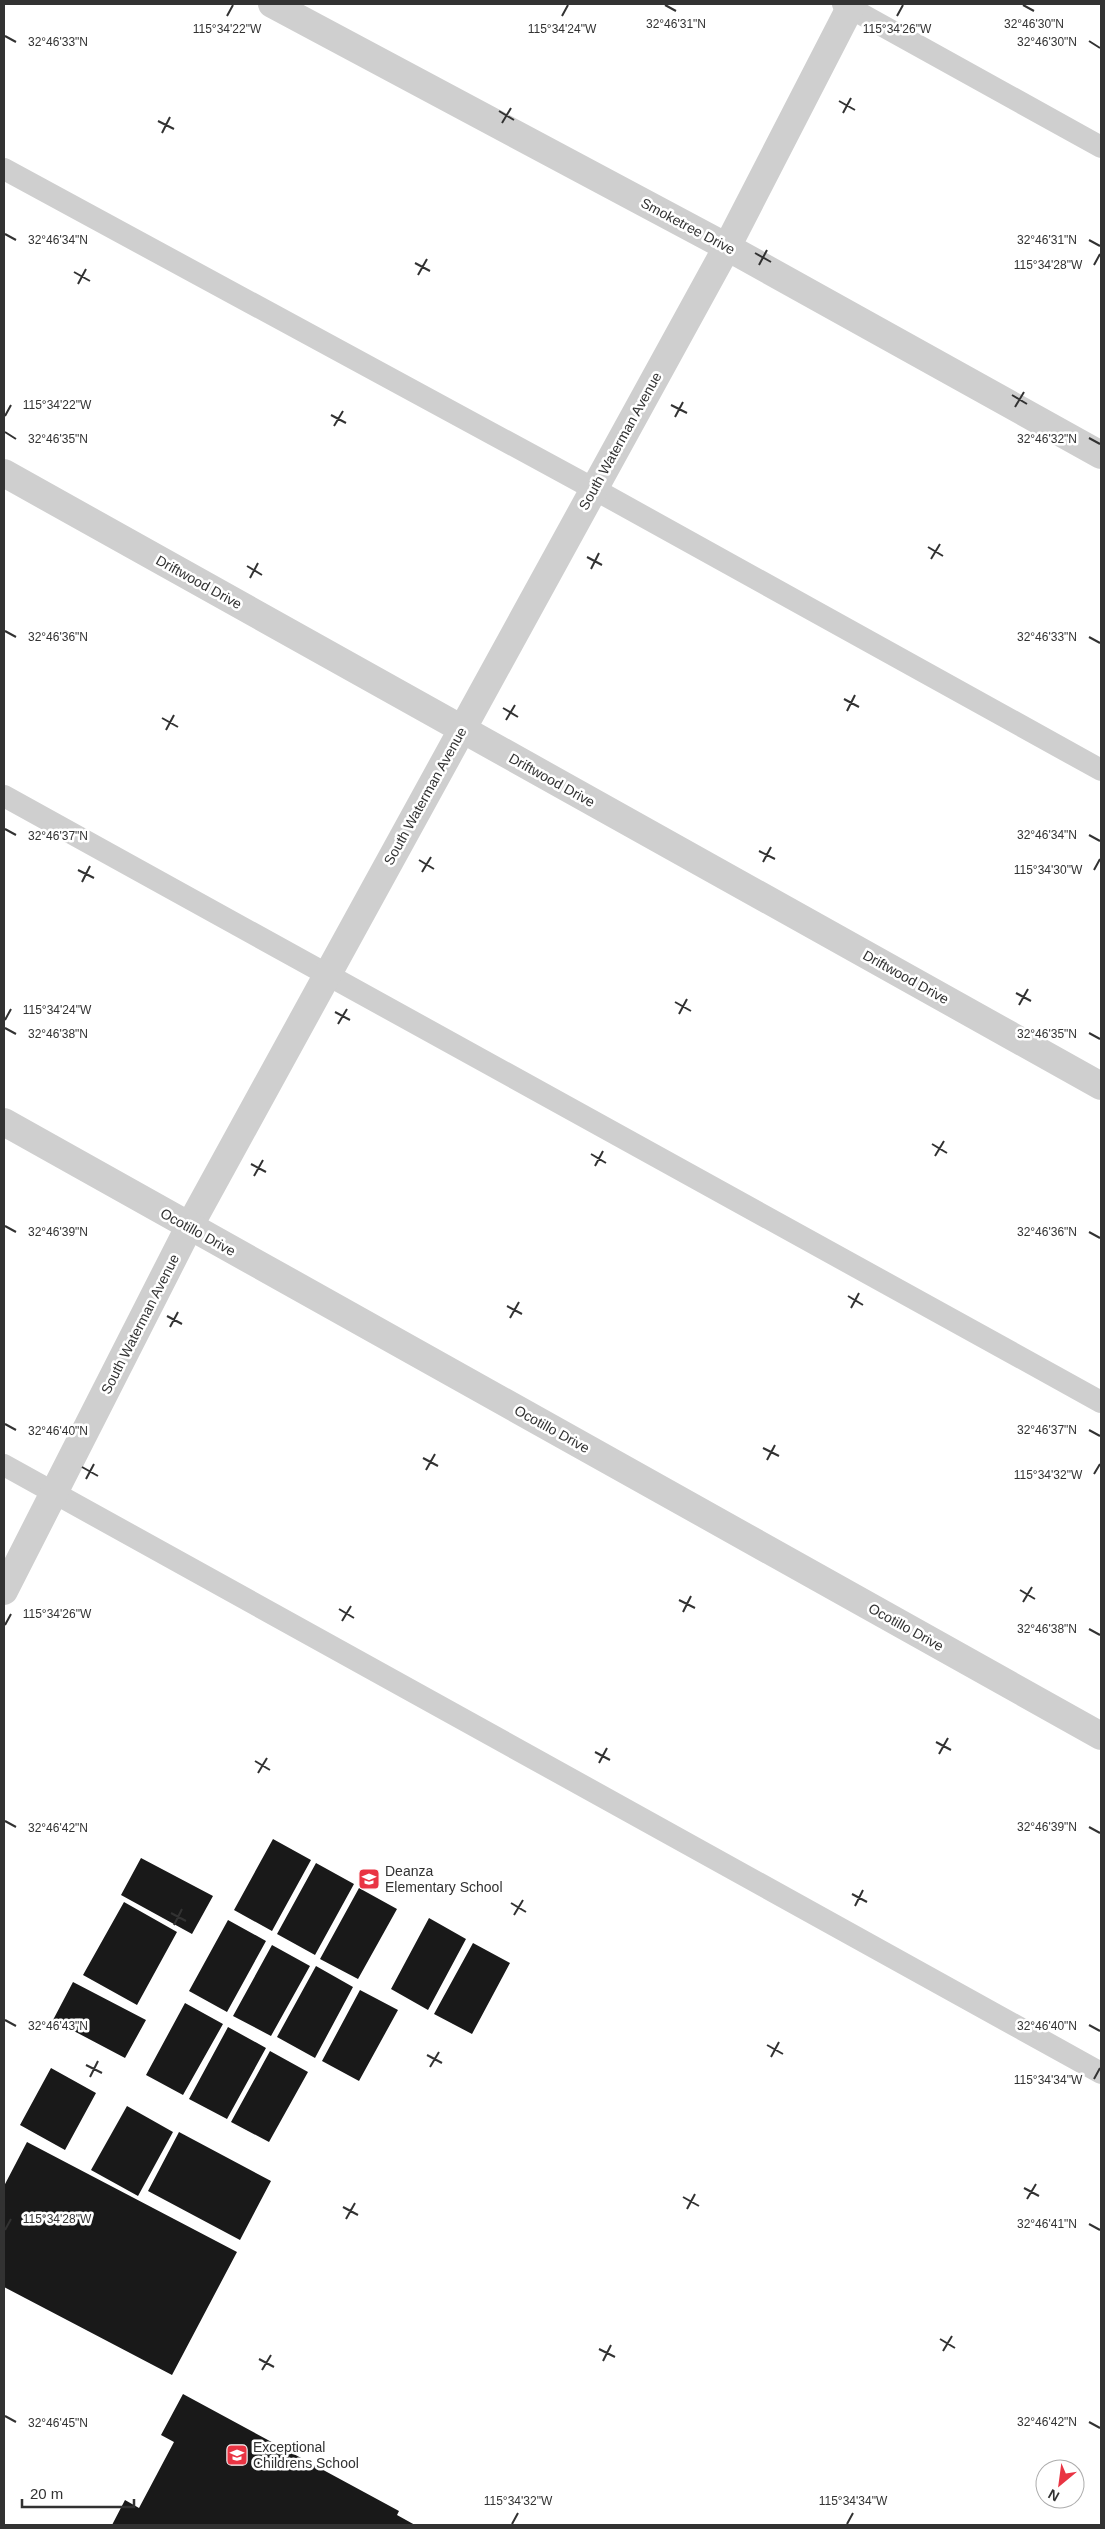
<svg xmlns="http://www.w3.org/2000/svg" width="1105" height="2529" font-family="Helvetica,sans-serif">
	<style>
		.building { fill: #191919 }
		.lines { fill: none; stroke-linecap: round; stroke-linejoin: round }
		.service { stroke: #cfcfcf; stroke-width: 22 }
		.minor { stroke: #cfcfcf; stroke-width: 28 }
		.tertiary { stroke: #cfcfcf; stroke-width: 28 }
		.ticks { fill: none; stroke: #323232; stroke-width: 2 }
		.labels { text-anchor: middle; stroke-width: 5; stroke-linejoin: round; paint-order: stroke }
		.street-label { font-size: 14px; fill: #323232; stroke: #fff }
		.poi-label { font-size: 14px; fill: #323232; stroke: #fff; text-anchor: start }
		.ticks-label { font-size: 12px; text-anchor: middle; fill: #323232; stroke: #fff; stroke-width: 5; stroke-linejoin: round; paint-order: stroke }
	</style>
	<rect width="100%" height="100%" fill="#fff"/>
	<path class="building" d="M273 1839 311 1860 272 1931 234 1910Z
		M141 1858 213 1896 192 1934 121 1895Z
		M316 1863 354 1884 315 1955 277 1934Z
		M359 1888 397 1909 358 1979 320 1959Z
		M124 1902 177 1932 137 2005 83 1975Z
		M429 1918 466 1939 428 2010 391 1989Z
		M228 1920 266 1941 227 2012 189 1991Z
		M473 1943 510 1963 472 2034 434 2014Z
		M272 1945 310 1966 271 2036 233 2016Z
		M316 1966 353 1987 315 2058 277 2037Z
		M73 1982 146 2020 125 2058 53 2020Z
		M360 1990 398 2010 359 2081 322 2061Z
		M185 2003 223 2024 183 2095 146 2075Z
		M228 2027 266 2048 227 2119 189 2099Z
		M270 2051 308 2072 269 2142 231 2122Z
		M51 2068 96 2093 65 2150 20 2125Z
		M127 2106 173 2132 138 2196 91 2170Z
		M179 2132 271 2181 240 2240 148 2191Z
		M27 2142 237 2252 172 2375 4 2287V2186Z
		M183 2394 399 2511 397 2515 415 2525H112L125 2500 139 2508 174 2442 161 2435Z"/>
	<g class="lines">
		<path class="service" d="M843 4 1101 147
			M4 169 594 489 1101 770
			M4 796 1101 1402
			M4 1465 1101 2073"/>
		<path class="minor" d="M272 4 727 247 1101 455
			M4 473 1101 1086
			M4 1591 189 1227 727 247 852 4"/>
		<path class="tertiary" d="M4 1122 1101 1736"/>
	</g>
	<path class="ticks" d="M665 5 676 11M1023 5 1034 11M227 16 233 5M562 16 568 5M897 16 903 5M5 36 16 42M1089 41 1100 48M839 101 855 110M499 111 514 120M843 113 851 98M158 121 174 129M502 123 511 108M162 133 170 117M5 234 16 240M1089 240 1100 246M755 253 771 262M415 263 430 271M759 265 767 250M1094 265 1100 254M74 272 90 281M418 275 427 259M78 284 86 269M1012 395 1027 404M671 405 687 413M1015 407 1024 392M331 415 346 423M5 416 11 405M675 417 683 402M334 426 343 411M5 432 16 439M1089 438 1100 444M928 547 943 556M587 557 602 565M931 559 940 544M247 566 262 575M591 569 599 553M250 578 258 563M5 631 16 637M1089 637 1100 643M844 699 859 707M503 708 518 717M847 711 855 695M162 718 178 727M506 720 515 705M166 730 174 715M5 829 16 835M1089 835 1100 841M759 851 775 859M419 860 434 869M763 862 771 847M78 870 94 878M1094 870 1100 859M422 872 431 857M82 882 90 866M1016 993 1031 1001M675 1002 691 1011M1019 1005 1028 989M335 1012 350 1020M679 1014 687 999M5 1020 11 1009M338 1024 347 1009M5 1028 16 1034M1089 1033 1100 1039M932 1144 947 1153M591 1154 606 1163M935 1156 944 1141M251 1164 266 1172M595 1166 603 1151M254 1176 263 1160M5 1226 16 1232M1089 1232 1100 1238M848 1296 863 1305M507 1306 522 1314M851 1308 859 1293M167 1316 182 1324M510 1318 519 1302M170 1327 178 1312M5 1424 16 1430M1089 1430 1100 1436M763 1448 779 1456M423 1458 438 1466M767 1460 775 1445M82 1467 98 1476M426 1470 435 1454M1094 1474 1100 1464M86 1479 94 1464M1020 1590 1035 1599M679 1600 695 1608M1023 1602 1032 1587M339 1609 354 1618M683 1612 691 1596M342 1621 351 1606M5 1625 11 1614M1089 1629 1100 1635M936 1742 951 1750M595 1752 610 1760M939 1754 948 1738M255 1761 270 1770M599 1763 607 1748M258 1773 267 1758M5 1821 16 1827M1089 1827 1100 1833M852 1894 867 1902M511 1903 526 1912M855 1906 863 1890M171 1913 186 1921M514 1915 523 1900M174 1925 182 1909M5 2020 16 2026M1089 2025 1100 2031M767 2045 783 2054M427 2055 442 2063M771 2057 779 2042M86 2065 102 2073M430 2067 439 2052M90 2077 98 2061M1094 2079 1100 2068M1024 2188 1039 2196M683 2197 699 2206M1027 2199 1036 2184M343 2207 358 2215M687 2209 695 2194M346 2219 355 2203M1089 2224 1100 2230M5 2230 11 2219M940 2339 955 2348M599 2349 615 2357M943 2351 952 2336M259 2359 274 2367M603 2361 611 2345M262 2370 271 2355M5 2416 16 2422M1089 2422 1100 2428M512 2524 518 2513M847 2524 853 2513"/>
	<defs>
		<g id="school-square" transform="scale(1.125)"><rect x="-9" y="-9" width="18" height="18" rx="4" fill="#e93443" stroke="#fff"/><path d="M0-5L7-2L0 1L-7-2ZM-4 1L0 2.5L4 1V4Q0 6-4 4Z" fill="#fff"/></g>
	</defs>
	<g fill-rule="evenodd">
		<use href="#school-square" x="369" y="1879"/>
		<use href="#school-square" x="237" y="2455"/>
	</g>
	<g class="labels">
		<g class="street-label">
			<text transform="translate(688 226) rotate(28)" y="5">Smoketree Drive</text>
			<text transform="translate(620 441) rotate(-61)" y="5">South Waterman Avenue</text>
			<text transform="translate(199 582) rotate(29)" y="5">Driftwood Drive</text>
			<text transform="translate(552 780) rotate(29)" y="5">Driftwood Drive</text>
			<text transform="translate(425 796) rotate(-61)" y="5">South Waterman Avenue</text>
			<text transform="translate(906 977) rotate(29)" y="5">Driftwood Drive</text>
			<text transform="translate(198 1232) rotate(29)" y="5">Ocotillo Drive</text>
			<text transform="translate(140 1324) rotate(-63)" y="5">South Waterman Avenue</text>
			<text transform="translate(552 1429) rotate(29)" y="5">Ocotillo Drive</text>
			<text transform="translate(906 1627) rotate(29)" y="5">Ocotillo Drive</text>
		</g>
		<g class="poi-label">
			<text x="385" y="1876">Deanza<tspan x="385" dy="16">Elementary School</tspan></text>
			<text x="253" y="2452">Exceptional<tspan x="253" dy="16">Childrens School</tspan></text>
		</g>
	</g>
	<g class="ticks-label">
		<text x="676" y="28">32°46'31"N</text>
		<text x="1034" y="28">32°46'30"N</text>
		<text x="227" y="33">115°34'22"W</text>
		<text x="562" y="33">115°34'24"W</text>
		<text x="897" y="33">115°34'26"W</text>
		<text x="1047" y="46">32°46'30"N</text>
		<text x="58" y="46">32°46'33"N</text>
		<text x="1047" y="244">32°46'31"N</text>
		<text x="58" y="244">32°46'34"N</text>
		<text x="1048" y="269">115°34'28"W</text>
		<text x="57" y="409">115°34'22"W</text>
		<text x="1047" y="443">32°46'32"N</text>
		<text x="58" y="443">32°46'35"N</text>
		<text x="1047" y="641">32°46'33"N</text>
		<text x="58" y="641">32°46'36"N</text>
		<text x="1047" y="839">32°46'34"N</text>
		<text x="58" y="840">32°46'37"N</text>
		<text x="1048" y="874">115°34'30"W</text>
		<text x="57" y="1014">115°34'24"W</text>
		<text x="1047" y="1038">32°46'35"N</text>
		<text x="58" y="1038">32°46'38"N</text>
		<text x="1047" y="1236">32°46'36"N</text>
		<text x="58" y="1236">32°46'39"N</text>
		<text x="1047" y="1434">32°46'37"N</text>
		<text x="58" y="1435">32°46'40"N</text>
		<text x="1048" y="1479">115°34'32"W</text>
		<text x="57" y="1618">115°34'26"W</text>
		<text x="1047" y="1633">32°46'38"N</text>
		<text x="1047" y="1831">32°46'39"N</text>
		<text x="58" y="1832">32°46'42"N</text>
		<text x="1047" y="2030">32°46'40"N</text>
		<text x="58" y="2030">32°46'43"N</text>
		<text x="1048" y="2084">115°34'34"W</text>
		<text x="57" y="2223">115°34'28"W</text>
		<text x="1047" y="2228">32°46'41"N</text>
		<text x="1047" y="2426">32°46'42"N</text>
		<text x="58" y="2427">32°46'45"N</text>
		<text x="518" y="2505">115°34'32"W</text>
		<text x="853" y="2505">115°34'34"W</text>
	</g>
	<rect width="1105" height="2529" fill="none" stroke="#323232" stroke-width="10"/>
	<g transform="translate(1060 2484) rotate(209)"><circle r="24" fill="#ffffff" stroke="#adadad"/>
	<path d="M0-4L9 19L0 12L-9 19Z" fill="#e93443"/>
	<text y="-8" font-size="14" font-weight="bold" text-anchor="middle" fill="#323232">N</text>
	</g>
	<path d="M22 2499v8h112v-8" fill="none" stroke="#323232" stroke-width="2.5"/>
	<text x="30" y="2499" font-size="15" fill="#323232" stroke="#ffffff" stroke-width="4" paint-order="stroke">20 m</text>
</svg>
